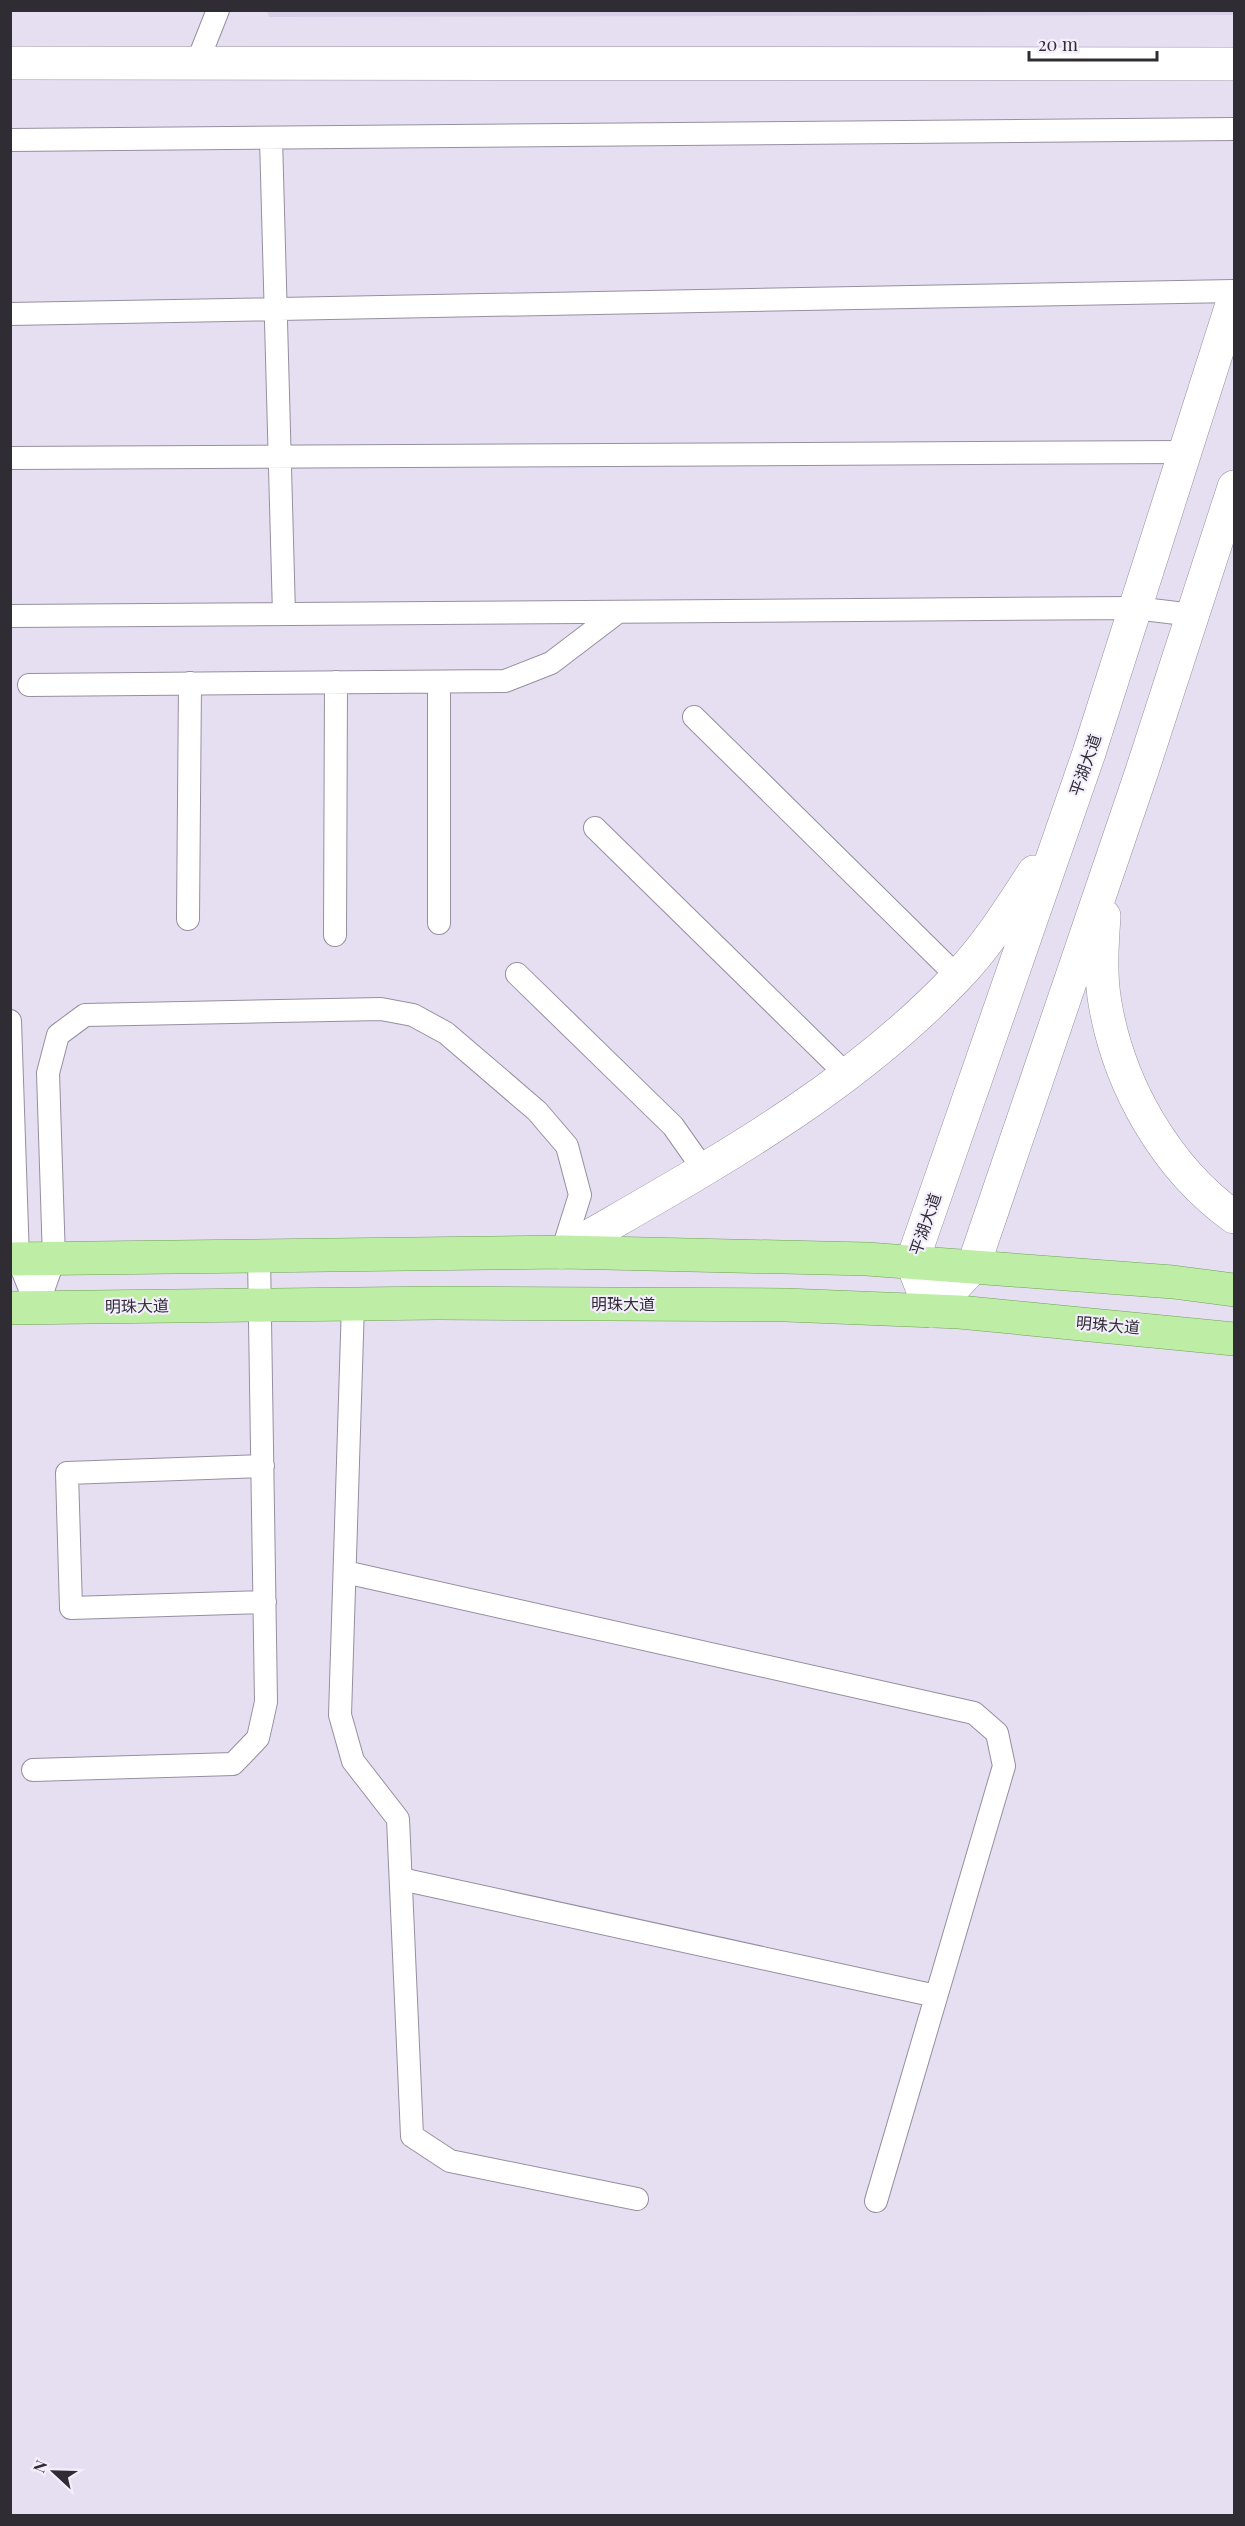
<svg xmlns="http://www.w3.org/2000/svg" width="1245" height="2526" font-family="'Playfair Display','Noto Sans SC',serif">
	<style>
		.built { fill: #d9cfe7 }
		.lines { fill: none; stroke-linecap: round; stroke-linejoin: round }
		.service-casing { stroke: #968fa0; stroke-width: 24 }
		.minor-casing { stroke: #968fa0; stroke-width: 34 }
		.secondary-casing { stroke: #968fa0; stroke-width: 34 }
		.primary-casing { stroke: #70a256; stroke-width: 34 }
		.service { stroke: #fff; stroke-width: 22 }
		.minor { stroke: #fff; stroke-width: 33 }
		.secondary { stroke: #fff; stroke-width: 33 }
		.primary { stroke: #beeda5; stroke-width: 33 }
		.labels { text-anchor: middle; stroke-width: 4.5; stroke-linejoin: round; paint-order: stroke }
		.street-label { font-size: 16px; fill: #2f2c33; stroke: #f3edfc }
	</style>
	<rect width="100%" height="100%" fill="#e6dff2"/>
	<path class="built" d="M1234 10V15L269 17 267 11Z"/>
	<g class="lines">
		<g class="service-casing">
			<path id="service" d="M197 63 218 10
				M271 138 284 614
				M10 140 1234 129
				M10 314 1234 291
				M10 458 1185 452
				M10 616 1135 608 1193 615
				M439 682V923
				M29 685 505 681 551 663 618 612
				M694 717 957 976
				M595 828 847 1075
				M188 919 190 683
				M335 935 336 682
				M517 974 673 1126 704 1170
				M10 1021 18 1259 37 1307
				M353 1304 340 1715 353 1761 398 1819 412 2136 450 2161 637 2199
				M37 1307 54 1259 48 1073 58 1035 85 1015 381 1009 413 1015 446 1033 537 1111 567 1146 580 1195 562 1252
				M263 1466 67 1473 71 1608 265 1602
				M345 1572 974 1713 997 1733 1004 1766 876 2201
				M33 1770 233 1764 258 1738 266 1702 259 1256
				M401 1879 936 1996"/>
		</g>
		<g class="minor-casing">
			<path id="minor" d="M10 63 1234 64"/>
		</g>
		<g class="secondary-casing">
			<path id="secondary" d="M1234 298 1089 753 912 1262 931 1311 973 1267 1142 771 1234 487
				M1104 916C1102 945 1100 975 1105 1003 1119 1086 1166 1168 1234 1217
				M562 1252C701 1171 844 1096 956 978 987 946 1010 909 1034 872"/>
		</g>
		<g class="primary-casing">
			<path id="primary" d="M10 1259 562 1252 867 1259 1173 1282 1234 1290
				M10 1308 437 1303 786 1305 959 1312 1234 1339"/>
		</g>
		<use href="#service" class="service"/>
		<use href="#minor" class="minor"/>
		<use href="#secondary" class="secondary"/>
		<use href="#primary" class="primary"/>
	</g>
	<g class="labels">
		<g class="street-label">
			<text transform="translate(1085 765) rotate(-71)" y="6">平湖大道</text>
			<text transform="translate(925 1224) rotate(-71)" y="6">平湖大道</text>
			<text x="623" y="1310">明珠大道</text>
			<text transform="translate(137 1306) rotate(-1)" y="6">明珠大道</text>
			<text transform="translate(1108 1325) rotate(5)" y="6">明珠大道</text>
		</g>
	</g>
	<rect width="1245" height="2526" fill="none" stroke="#2f2c33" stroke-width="24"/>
	<g transform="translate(54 2472) rotate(292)" stroke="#f3edfc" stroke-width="4.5" paint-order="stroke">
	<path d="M0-4.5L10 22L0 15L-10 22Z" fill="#2f2c33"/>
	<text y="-9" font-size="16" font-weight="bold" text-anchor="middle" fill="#2f2c33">N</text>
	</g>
	<path d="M1029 51v9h128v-9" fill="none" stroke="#2f2c33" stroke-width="3"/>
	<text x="1038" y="51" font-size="18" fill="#2f2c33" stroke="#f3edfc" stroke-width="4.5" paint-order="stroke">20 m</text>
</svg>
